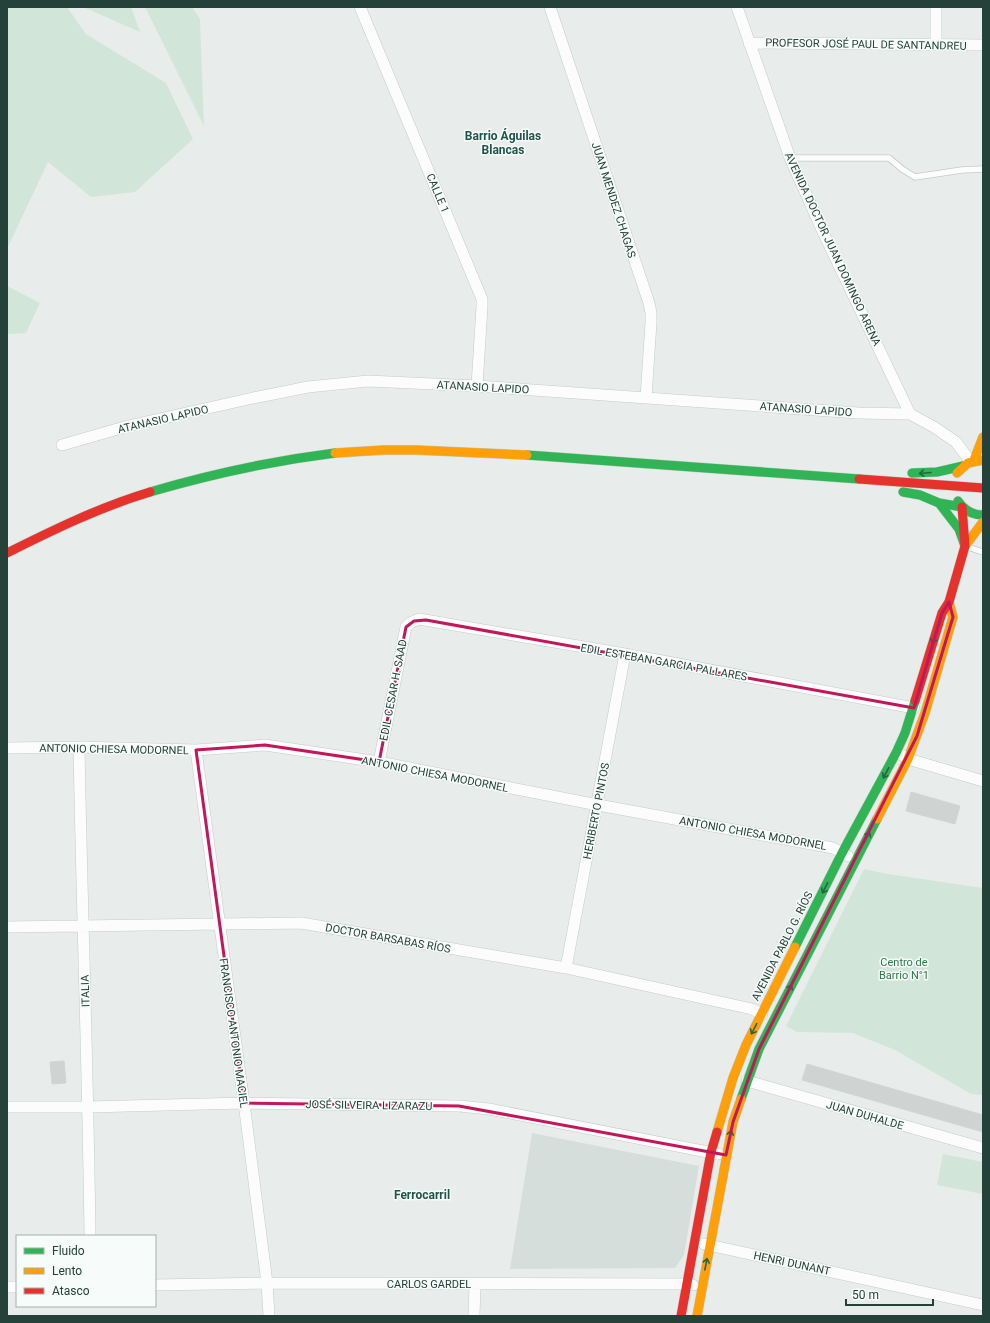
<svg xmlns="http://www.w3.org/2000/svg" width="990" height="1323" font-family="Roboto,sans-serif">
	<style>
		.built { fill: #d6dedb }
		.green { fill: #d1e6d8 }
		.building { fill: #cfd4d2; stroke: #d1d6d4 }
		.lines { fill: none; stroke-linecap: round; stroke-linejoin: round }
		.lane-casing { stroke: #c5cac8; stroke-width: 7 }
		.street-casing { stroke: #c5cac8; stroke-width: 12 }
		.fast-casing { stroke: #c3cbc8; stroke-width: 10 }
		.slow-casing { stroke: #c3cbc8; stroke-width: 10 }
		.jam-casing { stroke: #c3cbc8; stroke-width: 10 }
		.lane { stroke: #fcfcfc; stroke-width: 5.5 }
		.street { stroke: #fcfcfc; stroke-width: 11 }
		.fast { stroke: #30b455; stroke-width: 9 }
		.slow { stroke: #ff9f0a; stroke-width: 9 }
		.jam { stroke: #e5322d; stroke-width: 9 }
		.oneway { stroke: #286442 }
		.marked { fill: none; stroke: #c2185b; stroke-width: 3; stroke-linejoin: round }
		.labels { text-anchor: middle; stroke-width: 3; stroke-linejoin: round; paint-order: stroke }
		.street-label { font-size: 11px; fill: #24423a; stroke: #f7fbf9 }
		.park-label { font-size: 11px; fill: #2d7a4b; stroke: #f7fbf9 }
		.neighbourhood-label { font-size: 12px; font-weight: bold; fill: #1f5548; stroke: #f7fbf9 }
	</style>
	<rect width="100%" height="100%" fill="#e8edeb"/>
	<path class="built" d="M532 1133 699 1166 684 1255 675 1268 510 1269Z"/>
	<path class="green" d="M7 7H67L86 34 166 83 193 139 135 192 91 197 48 162 7 249Z
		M83 7H131L140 32Z
		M145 7H192L200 19 204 126Z
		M7 286 40 303 26 333 7 334Z
		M864 869 888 874 983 888V1095L971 1094 895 1050 853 1033 797 1032 786 1026Z
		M943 1154 983 1162V1194L937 1185Z"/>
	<path class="building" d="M911 792 960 806 955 824 906 811Z
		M64 1061 66 1083 52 1084 50 1062Z
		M807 1064 983 1115V1132L802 1080Z"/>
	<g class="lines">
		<g class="lane-casing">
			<path id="lane" d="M790 158H889L902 169 915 177 962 170 983 169
				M967 547 983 552"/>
		</g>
		<g class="street-casing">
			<path id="street" d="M360 7 482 299V307L477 386
				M550 7 649 303 651 313V323L646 397
				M737 7 790 158 824 234 910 414 934 427 956 442 970 461
				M936 7V45
				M749 43 983 45
				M62 445 128 426 253 398 308 387 368 381 477 386 858 413 910 414
				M79 747C82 910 88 1073 90 1236
				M7 748 79 747 196 750 265 745 379 762 598 805 833 848 848 856
				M196 750 244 1103 267 1283 269 1316
				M902 755 908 759 983 781
				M379 762 406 627 410 623 419 619 625 654 914 708
				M7 927 301 923 566 968 752 1009 762 1014
				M566 968 625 654
				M747 1081 983 1148
				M7 1107H88L244 1103 459 1106 489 1109 718 1154
				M704 1244 983 1305
				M155 1285 267 1283 686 1284 693 1285
				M7 1287H17
				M474 1316 475 1284"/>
		</g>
		<g class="fast-casing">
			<path id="fast" d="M527 455 859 479
				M912 473 937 472 963 466
				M150 492C211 474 271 461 335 453
				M903 492 920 495 939 503 962 507
				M958 501C964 510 972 515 983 515
				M939 503 959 529 965 546
				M795 947 842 853 896 753 905 733 915 701
				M741 1099 759 1049 877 819"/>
		</g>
		<g class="slow-casing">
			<path id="slow" d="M335 453 384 450H416L527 455
				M974 460 983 437
				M957 473 968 463 983 460
				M965 546 983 522
				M877 819 908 759 925 713 953 617 949 602
				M717 1132 733 1078 746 1045 795 947
				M697 1316 733 1122 741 1099"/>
		</g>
		<g class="jam-casing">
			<path id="jam" d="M859 479 983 488
				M7 553C53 530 100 507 150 492
				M915 701 942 613 949 602 965 546 962 507
				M681 1316 711 1152 717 1132"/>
		</g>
		<use href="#lane" class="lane"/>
		<use href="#street" class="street"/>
		<use href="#fast" class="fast"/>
		<use href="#slow" class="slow"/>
		<use href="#jam" class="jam"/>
	</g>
	<defs><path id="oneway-shaft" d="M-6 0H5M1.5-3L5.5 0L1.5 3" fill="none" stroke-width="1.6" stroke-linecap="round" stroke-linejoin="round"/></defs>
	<g class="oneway">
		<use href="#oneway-shaft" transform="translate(925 473) rotate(175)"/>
		<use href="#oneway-shaft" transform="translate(934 638) rotate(107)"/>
		<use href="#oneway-shaft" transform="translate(886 773) rotate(118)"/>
		<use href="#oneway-shaft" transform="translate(867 837) rotate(-63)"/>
		<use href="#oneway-shaft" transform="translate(825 888) rotate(117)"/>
		<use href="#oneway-shaft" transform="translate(789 990) rotate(-63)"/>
		<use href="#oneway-shaft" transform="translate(754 1029) rotate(117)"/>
		<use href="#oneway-shaft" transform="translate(730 1136) rotate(-78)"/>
		<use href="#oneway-shaft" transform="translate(706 1264) rotate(-79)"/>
	</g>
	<path class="marked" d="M949 602 953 617 917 736 759 1049 733 1122 726 1155 459 1106 244 1103 196 750 265 745 379 762 406 627 414 621 426 620 914 708 942 613Z"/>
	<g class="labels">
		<g class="street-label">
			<text transform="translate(866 44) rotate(1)" y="4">PROFESOR JOSÉ PAUL DE SANTANDREU</text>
			<text transform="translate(438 193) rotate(67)" y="4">CALLE 1</text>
			<text transform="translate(614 200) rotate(72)" y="4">JUAN MENDEZ CHAGAS</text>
			<text transform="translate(833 249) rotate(65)" y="4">AVENIDA DOCTOR JUAN DOMINGO ARENA</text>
			<text transform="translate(483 387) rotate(3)" y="4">ATANASIO LAPIDO</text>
			<text transform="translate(806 409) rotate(4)" y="4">ATANASIO LAPIDO</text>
			<text transform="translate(163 419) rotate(-13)" y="4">ATANASIO LAPIDO</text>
			<text transform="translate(664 662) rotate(10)" y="4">EDIL ESTEBAN GARCIA PALLARES</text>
			<text transform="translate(393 690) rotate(-79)" y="4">EDIL CESAR H. SAAD</text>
			<text transform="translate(114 749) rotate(1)" y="4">ANTONIO CHIESA MODORNEL</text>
			<text transform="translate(435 774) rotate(11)" y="4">ANTONIO CHIESA MODORNEL</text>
			<text transform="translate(596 811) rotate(-79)" y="4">HERIBERTO PINTOS</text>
			<text transform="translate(753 833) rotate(10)" y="4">ANTONIO CHIESA MODORNEL</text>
			<text transform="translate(388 938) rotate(10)" y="4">DOCTOR BARSABAS RÍOS</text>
			<text transform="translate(782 946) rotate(-63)" y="4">AVENIDA PABLO G. RÍOS</text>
			<text transform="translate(85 991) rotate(-92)" y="4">ITALIA</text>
			<text transform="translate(234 1033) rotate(82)" y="4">FRANCISCO ANTONIO MACIEL</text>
			<text transform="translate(369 1105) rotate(1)" y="4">JOSÉ SILVEIRA LIZARAZU</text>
			<text transform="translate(865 1115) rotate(16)" y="4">JUAN DUHALDE</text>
			<text transform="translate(792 1263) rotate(12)" y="4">HENRI DUNANT</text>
			<text x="429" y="1288">CARLOS GARDEL</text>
		</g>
		<g class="park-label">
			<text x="904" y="966">Centro de<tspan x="904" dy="13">Barrio N°1</tspan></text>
		</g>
		<g class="neighbourhood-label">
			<text x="503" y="140">Barrio Águilas<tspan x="503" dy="14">Blancas</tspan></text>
			<text x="422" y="1199">Ferrocarril</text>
		</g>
	</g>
	<rect width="990" height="1323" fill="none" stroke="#24423a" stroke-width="16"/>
	<rect x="16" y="1235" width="140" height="72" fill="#f7fbf9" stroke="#a3b1ad"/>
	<rect x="24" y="1248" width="20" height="6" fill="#30b455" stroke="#a3b1ad"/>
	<text x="52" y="1255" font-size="12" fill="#24423a">Fluido</text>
	<rect x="24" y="1268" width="20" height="6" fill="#ff9f0a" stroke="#a3b1ad"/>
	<text x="52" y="1275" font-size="12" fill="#24423a">Lento</text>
	<rect x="24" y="1288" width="20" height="6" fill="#e5322d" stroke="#a3b1ad"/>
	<text x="52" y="1295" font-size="12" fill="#24423a">Atasco</text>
	<path d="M846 1299v6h87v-6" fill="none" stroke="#24423a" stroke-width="2"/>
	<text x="852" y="1299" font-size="12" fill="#24423a" stroke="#f7fbf9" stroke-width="3" paint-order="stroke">50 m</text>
</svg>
